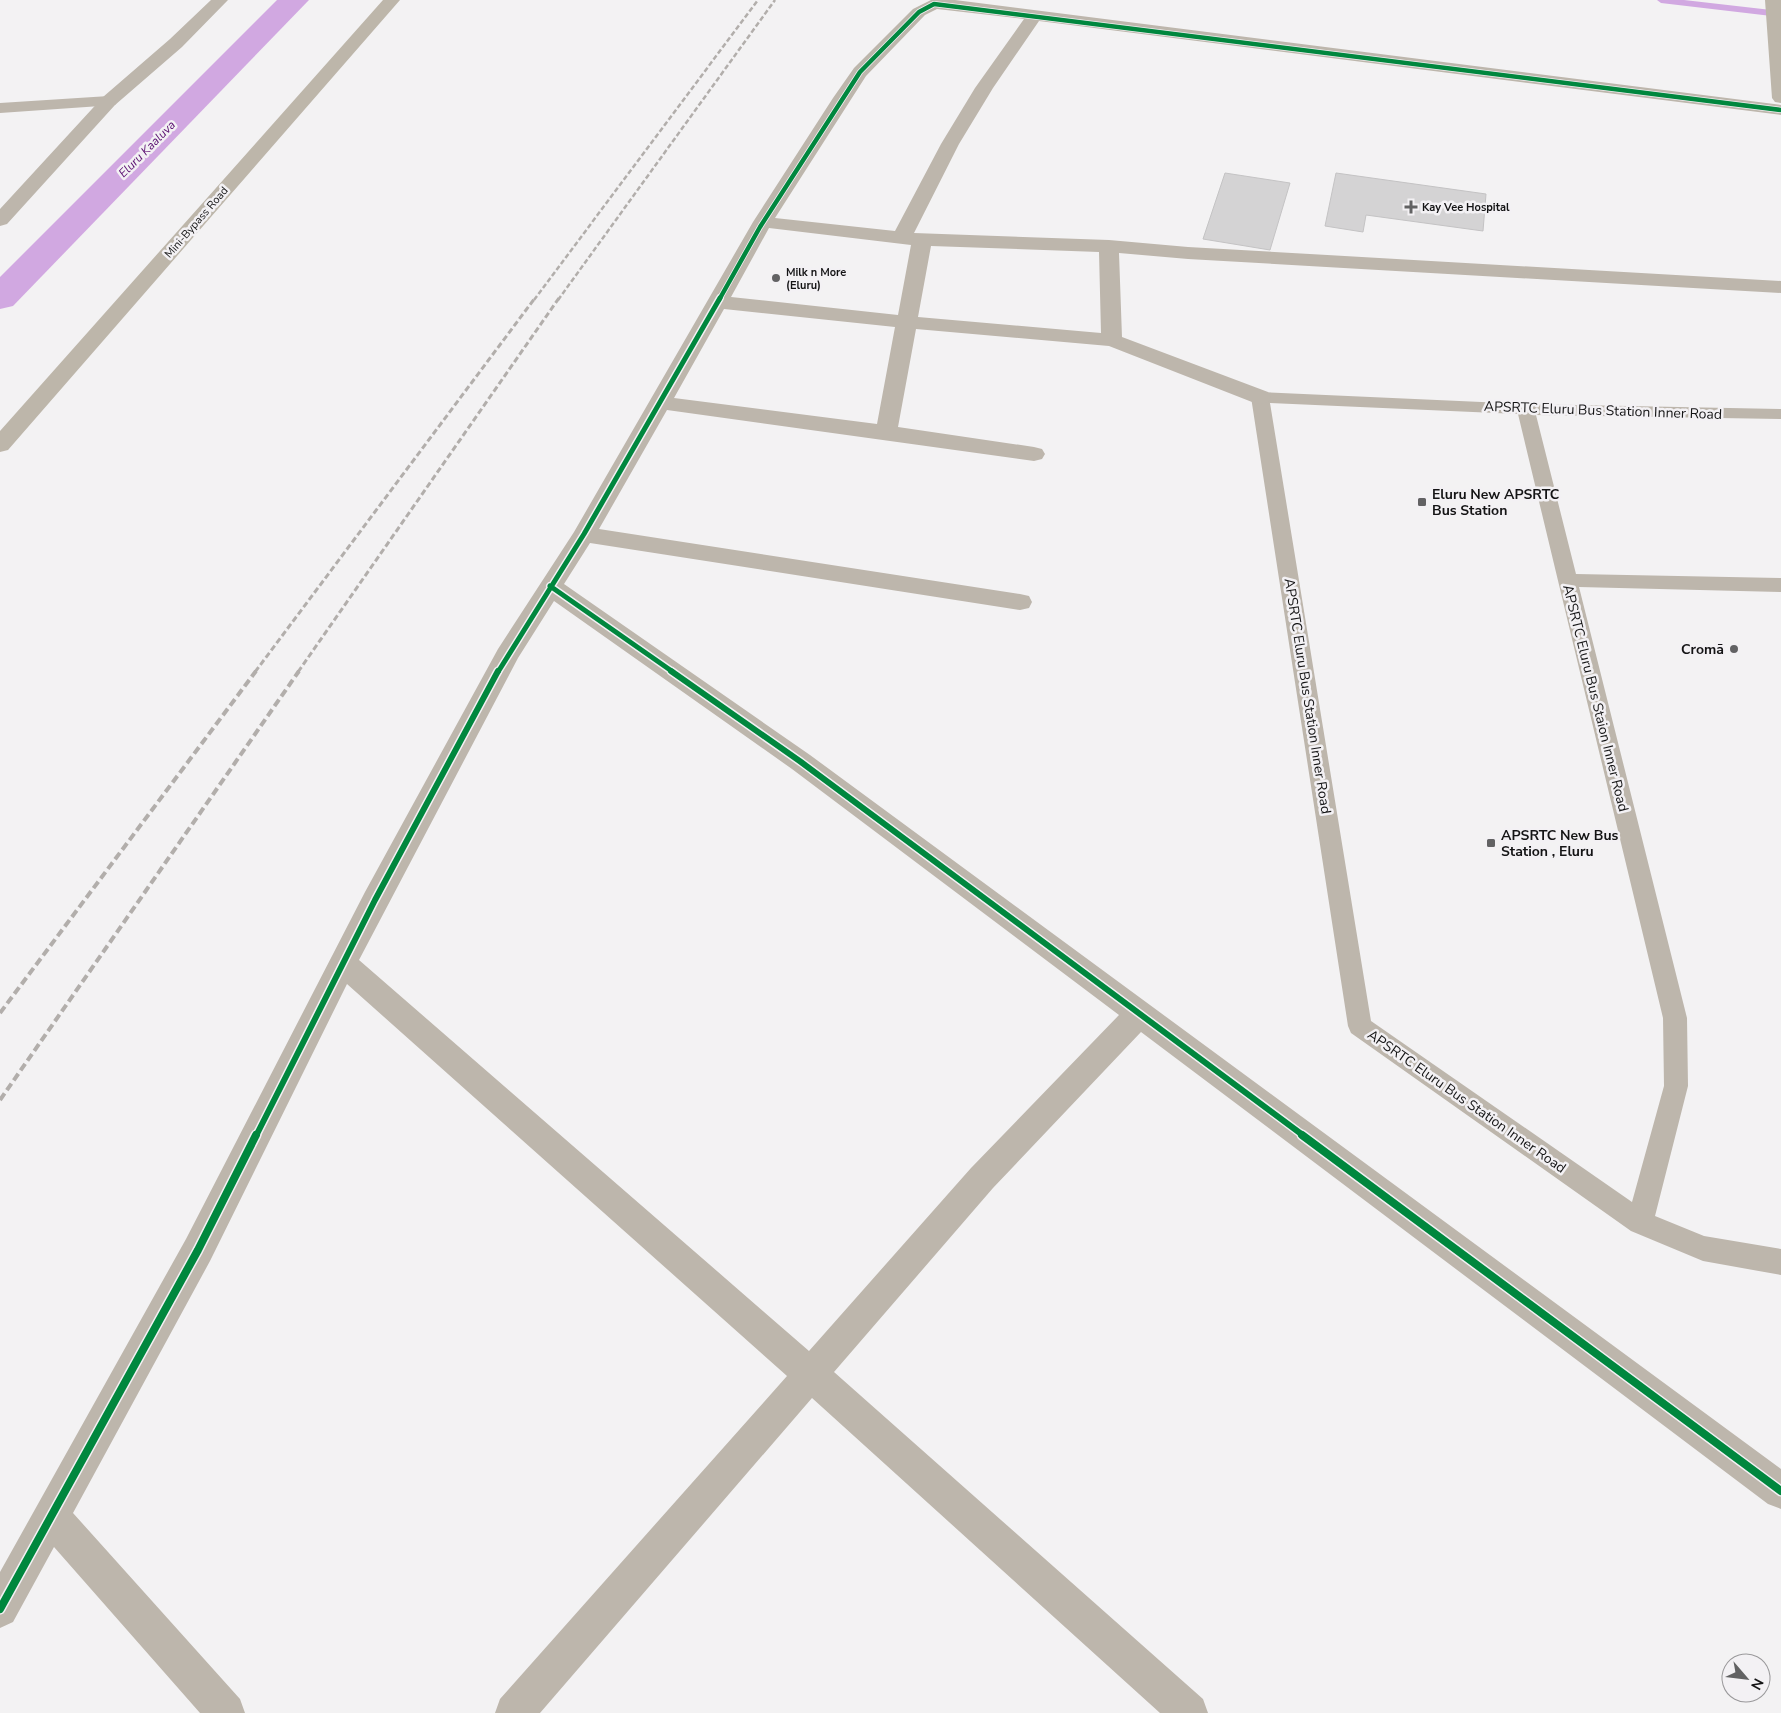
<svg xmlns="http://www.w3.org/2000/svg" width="1781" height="1713" font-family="'Nunito Sans',sans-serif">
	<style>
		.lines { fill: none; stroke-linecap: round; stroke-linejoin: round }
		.stream { fill: #d1a8e1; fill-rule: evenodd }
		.canal { fill: #d1a8e1; fill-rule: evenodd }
		.building { fill: #d4d3d4; stroke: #c4c3c4 }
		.service { fill: #bdb6ac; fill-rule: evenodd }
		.minor { fill: #bdb6ac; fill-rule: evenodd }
		.tertiary { fill: #bdb6ac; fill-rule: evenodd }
		.secondary { fill: #bdb6aa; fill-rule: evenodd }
		.rail-far2 { stroke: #b2aeab; stroke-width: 2.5; stroke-dasharray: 5 2.5; stroke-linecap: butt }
		.rail-far1 { stroke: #b2aeab; stroke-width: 3; stroke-dasharray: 6 3; stroke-linecap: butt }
		.rail { stroke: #b2aeab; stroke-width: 4; stroke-dasharray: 8 4; stroke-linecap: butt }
		.cycleway-far3-casing { stroke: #f3f1f4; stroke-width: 6 }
		.cycleway-far2-casing { stroke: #f3f1f4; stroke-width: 8 }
		.cycleway-far1-casing { stroke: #f3f1f4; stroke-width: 9 }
		.cycleway-casing { stroke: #f3f1f4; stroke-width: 11 }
		.cycleway-far3 { stroke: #00873e; stroke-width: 4.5 }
		.cycleway-far2 { stroke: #00873e; stroke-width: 5 }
		.cycleway-far1 { stroke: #00873e; stroke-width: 6 }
		.cycleway { stroke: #00873e; stroke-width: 8 }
		.poi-dot { fill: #626263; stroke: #f3f1f4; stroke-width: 2 }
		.labels { text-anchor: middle; stroke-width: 5; stroke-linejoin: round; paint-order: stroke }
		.far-poi-label { font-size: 11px; font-weight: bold; fill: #141415; stroke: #f3f1f4; text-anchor: start }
		.far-street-label { font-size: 11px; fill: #141415; stroke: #f3f1f4 }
		.far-water-label { font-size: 12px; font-style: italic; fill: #580c6f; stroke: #f3f1f4 }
		.street-label { font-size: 14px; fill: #141415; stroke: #f3f1f4 }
		.poi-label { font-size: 14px; font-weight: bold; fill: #141415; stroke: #f3f1f4; text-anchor: start }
	</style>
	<rect width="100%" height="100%" fill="#f3f2f3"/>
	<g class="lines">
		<path class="stream" d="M1657 0H1684L1781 11V17L1661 3Z"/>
		<path class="canal" d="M277 0H309L13 306 0 309V277Z"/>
	</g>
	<path class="building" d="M1225 173 1290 183 1270 250 1203 239Z
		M1336 173 1486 194 1483 231 1366 215 1363 232 1325 226Z"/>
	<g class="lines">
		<path class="service" d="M1260 392 1526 404 1781 409V419L1536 415 1576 574 1781 578V592L1579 587 1687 1018 1688 1086 1655 1216 1704 1236 1781 1249V1275L1703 1261 1631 1231 1351 1033 1348 1026 1251 397 1254 393ZM1270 403 1518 414 1663 1018 1664 1086 1632 1202 1371 1021Z"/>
		<path class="minor" d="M931 0H955L1781 105V115L1039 21 993 88 959 144 914 233 1109 240 1188 247 1781 281V293L1188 259 1119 253 1122 337 1268 392 1271 397 1268 402 1260 404 1252 402 1109 346 916 329 898 427 1034 447 1042 449 1045 454 1042 459 1034 461 667 410 599 529 1020 594 1029 596 1032 602 1029 608 1020 610 590 543 564 584 810 755 1781 1469V1509L1768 1504 1141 1032 993 1188 834 1372 1203 1699 1208 1713H1160L812 1398 540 1713H495L500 1699 787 1376 347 984 210 1261 73 1513 240 1699 245 1713H200L54 1547 13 1622 0 1628V1572L186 1239 365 892 498 649 574 532 753 222 833 98 854 68 913 9ZM937 9 1024 19 975 88 941 144 895 231 775 218 866 76 925 15ZM769 228 911 245 898 315 731 297ZM931 246 1099 252 1101 333 918 317ZM724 309 895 327 877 424 674 398ZM554 601 792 769 1119 1015 971 1168 809 1351 359 960 518 658Z
			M109 96 115 97 118 101 115 105 0 113V103Z"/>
		<path class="tertiary" d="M211 0H228L182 47 115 105 7 224 0 226V209L103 97 170 39Z"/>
		<path class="secondary" d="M383 0H400L8 450 0 452V431Z
			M1765 0H1781V103L1775 102 1772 98Z"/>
		<path class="rail-far2" d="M534 300 758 0
			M558 300 775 0"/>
		<path class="rail-far1" d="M255 672 535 298
			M298 672 559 298"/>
		<path class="rail" d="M0 1013 256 671
			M0 1100 299 671"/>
		<g class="cycleway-far3-casing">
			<path id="cycleway-far3" d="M719 300 760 227 860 72 919 12 934 4 1781 110"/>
		</g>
		<g class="cycleway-far2-casing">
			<path id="cycleway-far2" d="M550 586 673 672
				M498 672 584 534 720 298"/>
		</g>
		<g class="cycleway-far1-casing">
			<path id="cycleway-far1" d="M671 671 801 762 1304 1136
				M256 1136 375 900 498 671"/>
		</g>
		<g class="cycleway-casing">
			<path id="cycleway" d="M1302 1135 1781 1491
				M0 1609 198 1250 256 1135"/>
		</g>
		<use href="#cycleway-far3" class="cycleway-far3"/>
		<use href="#cycleway-far2" class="cycleway-far2"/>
		<use href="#cycleway-far1" class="cycleway-far1"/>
		<use href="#cycleway" class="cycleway"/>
	</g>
	<g class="poi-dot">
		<path d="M1408.5 199.5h5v5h5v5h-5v5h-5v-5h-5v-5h5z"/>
		<circle cx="776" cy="278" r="5"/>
		<rect x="1417" y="497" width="10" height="10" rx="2.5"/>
		<circle cx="1734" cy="649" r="5"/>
		<rect x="1486" y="838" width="10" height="10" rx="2.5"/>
	</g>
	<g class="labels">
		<g class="far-poi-label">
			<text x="1422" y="211">Kay Vee Hospital</text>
			<text x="786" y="276">Milk n More<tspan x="786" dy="13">(Eluru)</tspan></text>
		</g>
		<g class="far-street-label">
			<text transform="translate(196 222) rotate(-49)" y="4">Mini-Bypass Road</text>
		</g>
		<g class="far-water-label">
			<text transform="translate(147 149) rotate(-45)" y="4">Eluru Kaaluva</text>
		</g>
		<g class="street-label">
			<text transform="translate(1603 410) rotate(2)" y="5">APSRTC Eluru Bus Station Inner Road</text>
			<text transform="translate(1308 696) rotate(81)" y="5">APSRTC Eluru Bus Station Inner Road</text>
			<text transform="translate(1596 698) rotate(76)" y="5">APSRTC Eluru Bus Staion Inner Road</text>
			<text transform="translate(1467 1101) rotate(35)" y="5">APSRTC Eluru Bus Station Inner Road</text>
		</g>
		<g class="poi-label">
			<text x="1432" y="499">Eluru New APSRTC<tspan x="1432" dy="16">Bus Station</tspan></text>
			<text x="1724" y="654" text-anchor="end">Cromā</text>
			<text x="1501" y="840">APSRTC New Bus<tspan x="1501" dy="16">Station , Eluru</tspan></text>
		</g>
	</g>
	<g transform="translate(1746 1678) rotate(118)"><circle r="24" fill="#f3f1f4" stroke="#9a999b"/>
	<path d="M0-4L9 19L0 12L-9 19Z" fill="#626263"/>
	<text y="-8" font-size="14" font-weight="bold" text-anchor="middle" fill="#141415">N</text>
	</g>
</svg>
